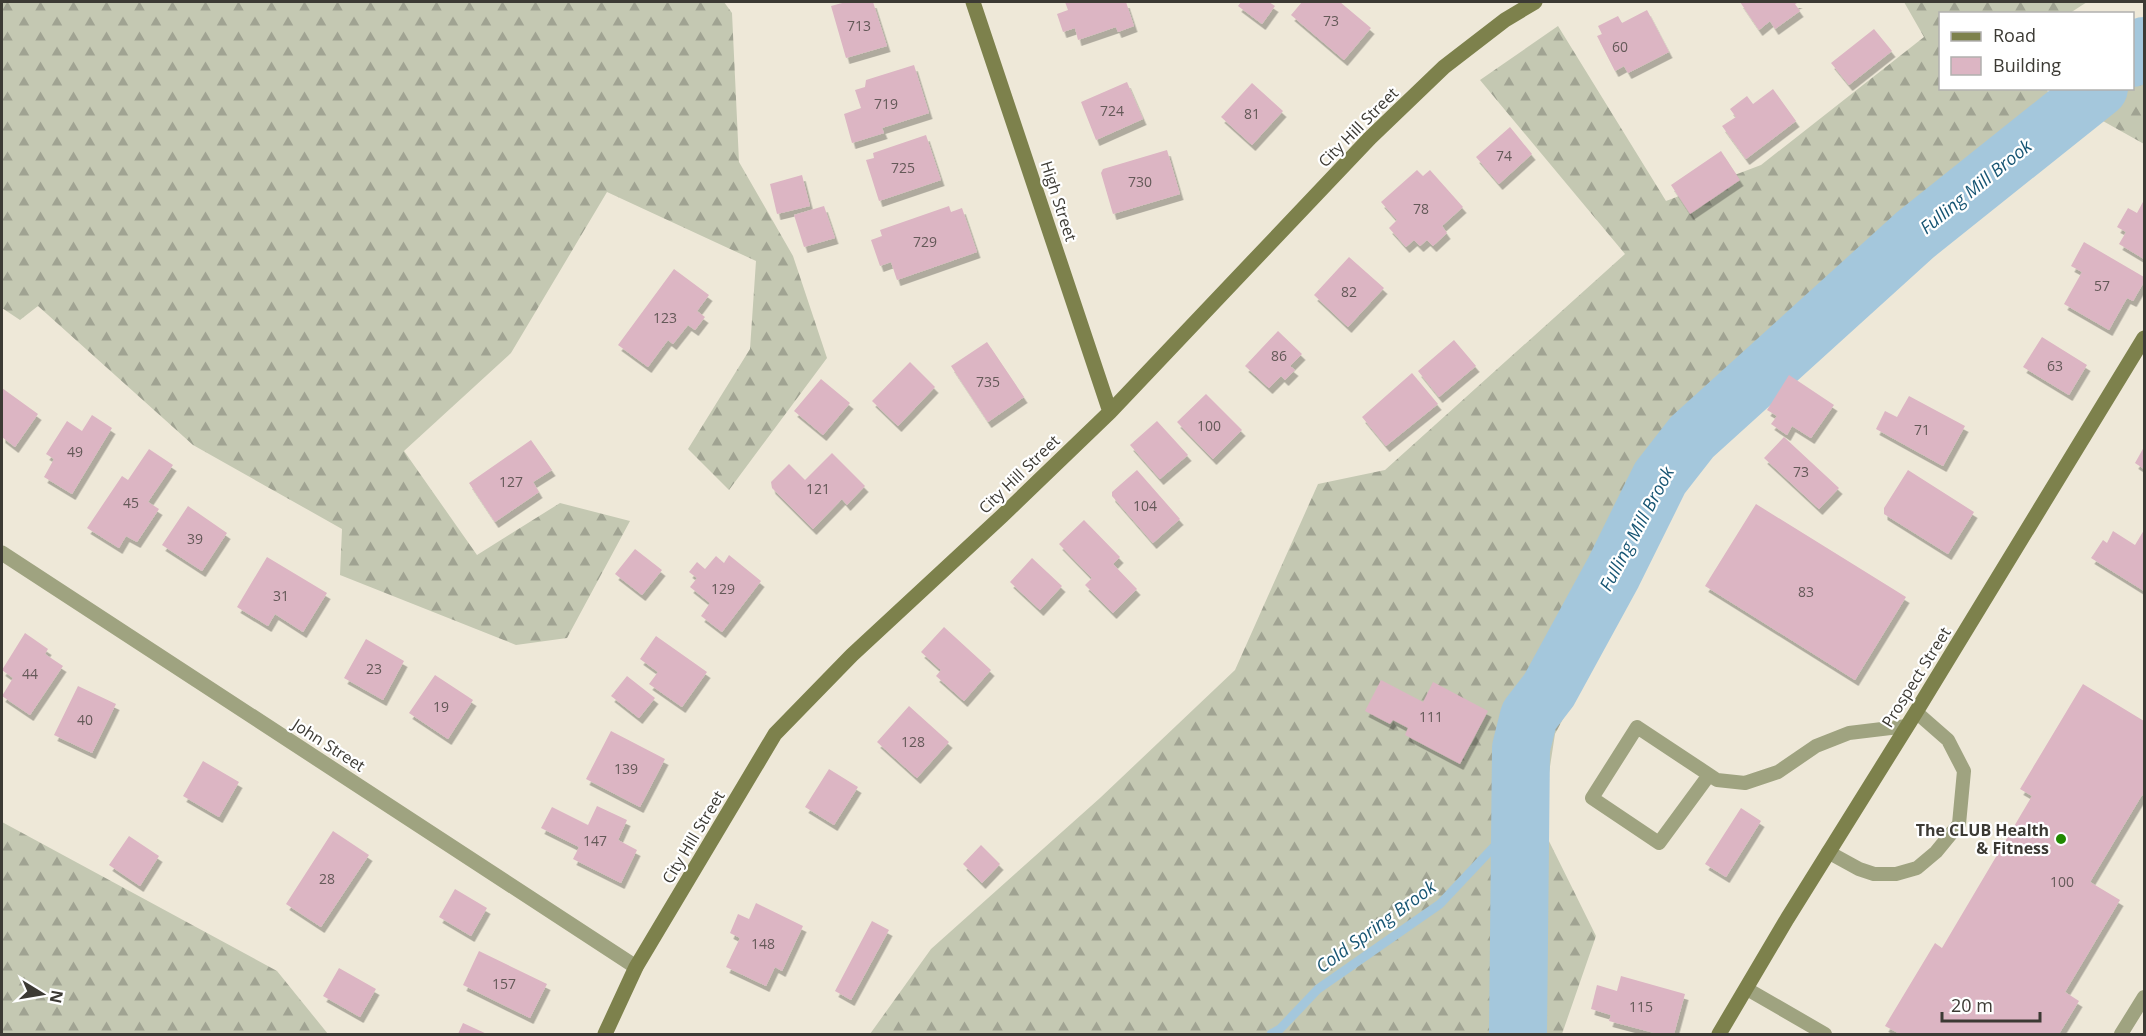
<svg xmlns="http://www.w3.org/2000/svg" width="2146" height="1036" font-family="'Open Sans',sans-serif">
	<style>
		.forest { fill: url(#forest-firs) }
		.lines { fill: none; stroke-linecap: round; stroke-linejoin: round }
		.stream { stroke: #a4c7dc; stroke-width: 9 }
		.river { stroke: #a4c7dc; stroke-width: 58 }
		.building { fill: #dcb5c3; filter: url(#shadow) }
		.lane { stroke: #9fa380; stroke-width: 14 }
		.street { stroke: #9fa380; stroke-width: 15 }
		.secondary { stroke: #7d814c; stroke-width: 15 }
		.poi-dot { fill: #218900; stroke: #fff; stroke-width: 2 }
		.labels { text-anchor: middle; stroke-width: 4.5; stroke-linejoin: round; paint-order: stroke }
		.number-label { font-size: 14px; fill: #645958 }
		.street-label { font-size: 16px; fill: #3c3a34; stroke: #fff }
		.poi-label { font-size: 16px; font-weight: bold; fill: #3c3a34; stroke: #fff; text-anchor: end }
		.water-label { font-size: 18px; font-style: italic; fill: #175573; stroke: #fff }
	</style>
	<defs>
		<pattern id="forest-firs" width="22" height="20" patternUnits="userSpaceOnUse" patternTransform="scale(1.5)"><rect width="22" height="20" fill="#c4c8b2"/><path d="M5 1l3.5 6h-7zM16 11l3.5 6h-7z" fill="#a0a392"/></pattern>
		<filter id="shadow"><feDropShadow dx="3.5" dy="6" stdDeviation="0" flood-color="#0004"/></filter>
	</defs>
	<rect width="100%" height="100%" fill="#eee8d8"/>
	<path class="forest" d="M2 2H724L732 13 739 162 793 256 827 358 729 490 688 449 750 349 756 261 607 192 511 353 404 451 477 555 560 503 630 521 567 638 516 645 340 575 342 529 193 445 38 306 20 320 2 308Z
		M1904 2H2087L2070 13 1940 14V88L2046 89 2055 102 2073 89 2132 88 2133 44 2144 30V144L2094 116 1902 274 1705 451 1555 734 1541 825 1596 936 1562 1034H870L931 949 1100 798 1235 670 1318 484 1385 470 1625 254 1480 80 1558 26 1666 201 1761 165 1924 37Z
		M2 822 277 971 328 1034H2Z"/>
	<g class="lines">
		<path class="stream" d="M1271 1034 1280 1029 1318 989 1440 904 1522 817"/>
		<path class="river" d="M2132 58 2144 46
			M1518 1034 1521 748 1529 716 1549 690 1613 573 1660 478 1692 437 1915 235 2099 88"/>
	</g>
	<path class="building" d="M846 2H873L887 46 846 58 831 6Z
		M1065 2H1126L1134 26 1118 32 1116 27 1078 40 1075 28 1063 32 1057 14 1068 10Z
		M1241 2H1269L1275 6 1262 24 1238 6Z
		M1302 2H1340L1371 28 1344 60 1291 15Z
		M1740 2H1799L1795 4 1800 11 1775 29 1770 21 1759 30Z
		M1647 10 1669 52 1628 73 1624 66 1615 71 1597 36 1602 34 1598 26 1618 16 1622 23Z
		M1874 29 1892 51 1849 85 1831 63Z
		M914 65 929 113 882 128 884 133 852 143 844 114 861 108 855 90 865 87 866 80Z
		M1127 82 1143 119 1096 140 1081 102Z
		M1252 83 1283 111 1252 145 1221 117Z
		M1773 89 1796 121 1746 159 1722 126 1736 117 1730 109 1747 96 1753 104Z
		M1510 127 1532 154 1499 184 1476 157Z
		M926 135 941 180 879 201 866 160 874 158 873 153Z
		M1167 150 1180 194 1113 214 1101 173 1103 169Z
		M1721 151 1740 180 1690 214 1671 185Z
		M1417 170 1423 176 1430 170 1463 207 1442 226 1447 233 1433 246 1427 240 1420 246 1414 240 1406 247 1389 228 1397 220 1381 202Z
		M802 175 810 206 777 214 770 184Z
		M2144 200V259L2119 244 2126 232 2117 227 2128 208 2137 213Z
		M824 206 835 238 804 247 794 215Z
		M949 206 951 212 962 208 977 252 897 280 891 262 880 266 871 240 882 236 880 230Z
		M2084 242 2144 277V282L2133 301 2127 298 2109 330 2064 304 2082 272 2071 266Z
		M1349 257 1384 288 1348 327 1314 295Z
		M674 269 709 295 697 311 705 317 695 330 688 325 673 344 668 340 648 367 618 345Z
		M1278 331 1302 354 1290 366 1295 370 1285 380 1281 376 1269 388 1245 366Z
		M2042 337 2087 365 2069 395 2023 367Z
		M1454 340 1476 366 1439 397 1418 371Z
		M987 342 1024 397 988 422 951 366Z
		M910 362 935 387 898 426 872 401Z
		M1412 373 1438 404 1386 446 1362 417Z
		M1789 375 1834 405 1811 438 1792 426 1787 435 1771 424 1777 416 1767 410Z
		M821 379 850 403 823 435 794 411Z
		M2 388 38 414 15 447 2 437Z
		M1206 394 1242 430 1213 459 1177 422Z
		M1909 396 1965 426 1943 466 1876 429 1885 411 1897 417Z
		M92 415 112 428 72 494 44 477 54 459 46 454 67 421 82 431Z
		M1157 421 1188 455 1160 479 1130 445Z
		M1784 437 1839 488 1819 509 1764 458Z
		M531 440 552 470 533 482 539 492 495 522 469 483Z
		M2144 447V469L2135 463Z
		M149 449 173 465 148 502 159 509 137 542 126 536 119 548 87 528 122 476 128 480Z
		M832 453 865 486 847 505 842 499 813 529 772 488 771 482 789 464 805 480Z
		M1137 470 1180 519 1153 543 1112 496V492Z
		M1908 470 1974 512 1948 554 1884 514V508Z
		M1756 504 1906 597 1855 680 1705 586Z
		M188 506 227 533 202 571 162 545Z
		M1084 520 1120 557 1113 564 1137 589 1113 613 1085 585 1092 578 1059 544Z
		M2144 530V591L2091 558 2103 540 2107 543 2113 531 2135 545Z
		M635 549 662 570 642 595 615 574Z
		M729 555 761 581 722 632 701 616 710 603 690 587 697 578 689 572 697 562 705 569 716 556 724 563Z
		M267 557 327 593 303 632 275 614 268 626 237 607Z
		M1032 558 1062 586 1040 610 1010 582Z
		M944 627 991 670 964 701 936 676 941 670 921 652Z
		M25 633 48 649 45 654 63 666 30 715 2 696 13 678 2 670Z
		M656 636 707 672 682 707 649 684 658 672 640 659Z
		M366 639 404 661 383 700 344 678Z
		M435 675 473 700 448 739 409 713Z
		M627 676 655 698 639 718 611 696Z
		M1381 680 1423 702 1433 682 1488 711 1460 764 1405 735 1408 728 1393 720 1390 724 1365 711Z
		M2083 684 2144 721V796L2142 795 2090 882 2120 900 2065 992 2079 1001 2059 1034H1900L1885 1026 1935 943 1942 948 2032 796 2020 789Z
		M78 686 116 704 92 753 54 735Z
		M909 706 949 742 917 778 877 742Z
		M611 731 665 759 640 807 586 779Z
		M203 761 239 782 219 817 183 796Z
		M829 769 858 787 834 825 805 807Z
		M597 806 627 820 618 840 637 850 621 883 573 859 579 847 541 828 552 807 588 825Z
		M1741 808 1761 821 1726 877 1705 864Z
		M333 831 369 855 321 927 286 904Z
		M129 836 159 856 140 886 109 865Z
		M981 845 1000 864 982 883 963 864Z
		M455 889 487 908 471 936 439 917Z
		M756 903 803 926 782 971 775 967 766 986 726 967 740 938 730 933 738 914 749 919Z
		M872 921 889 930 851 1000 835 991Z
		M479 951 547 984 530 1018 463 985Z
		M339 968 376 989 360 1017 323 996Z
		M1621 976 1685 994 1674 1034H1658L1609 1021 1611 1015 1591 1009 1597 985 1617 991Z
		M463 1023 487 1034H458Z"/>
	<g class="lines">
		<path class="lane" d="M1709 775 1659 843 1592 798 1637 727 1717 780 1745 783 1778 772 1816 746 1849 733 1907 726
			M1828 852 1859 869 1874 874H1896L1917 868 1936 852 1959 824 1964 771 1948 740 1916 712
			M1747 989 1825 1034
			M2121 1034 2144 997"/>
		<path class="street" d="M2 553 636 967"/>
		<path class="secondary" d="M973 2 1110 412
			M605 1034 636 967 775 734 852 655 1002 516 1110 412 1370 138 1444 67 1505 20 1535 2
			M1719 1034 1787 919 1916 712 2144 338"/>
	</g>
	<circle class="poi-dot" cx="2061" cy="839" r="6"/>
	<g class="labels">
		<g class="number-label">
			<text x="1331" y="26">73</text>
			<text x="859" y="31">713</text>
			<text x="1620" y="52">60</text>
			<text x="886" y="109">719</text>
			<text x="1112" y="116">724</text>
			<text x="1252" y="119">81</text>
			<text x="1504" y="161">74</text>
			<text x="903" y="173">725</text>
			<text x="1140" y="187">730</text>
			<text x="1421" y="214">78</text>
			<text x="925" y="247">729</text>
			<text x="2102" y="291">57</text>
			<text x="1349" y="297">82</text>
			<text x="665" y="323">123</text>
			<text x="1279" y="361">86</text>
			<text x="2055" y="371">63</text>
			<text x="988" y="387">735</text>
			<text x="1209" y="431">100</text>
			<text x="1922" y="435">71</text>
			<text x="75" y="457">49</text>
			<text x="1801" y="477">73</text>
			<text x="511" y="487">127</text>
			<text x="818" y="494">121</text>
			<text x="131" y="508">45</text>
			<text x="1145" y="511">104</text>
			<text x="195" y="544">39</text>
			<text x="723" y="594">129</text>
			<text x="1806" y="597">83</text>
			<text x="281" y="601">31</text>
			<text x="374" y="674">23</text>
			<text x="30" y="679">44</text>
			<text x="441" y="712">19</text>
			<text x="1431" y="722">111</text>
			<text x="85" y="725">40</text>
			<text x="913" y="747">128</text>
			<text x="626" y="774">139</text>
			<text x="595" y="846">147</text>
			<text x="327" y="884">28</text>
			<text x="2062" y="887">100</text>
			<text x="763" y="949">148</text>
			<text x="504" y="989">157</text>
			<text x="1641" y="1012">115</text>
		</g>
		<g class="street-label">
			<text transform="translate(1358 127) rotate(-45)" y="6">City Hill Street</text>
			<text transform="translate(1059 201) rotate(72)" y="6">High Street</text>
			<text transform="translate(1019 474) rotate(-44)" y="6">City Hill Street</text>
			<text transform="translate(1916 677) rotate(-58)" y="6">Prospect Street</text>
			<text transform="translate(329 745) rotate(33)" y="6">John Street</text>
			<text transform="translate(693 837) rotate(-59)" y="6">City Hill Street</text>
		</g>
		<g class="poi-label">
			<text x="2049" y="836">The CLUB Health<tspan x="2049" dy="18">&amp; Fitness</tspan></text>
		</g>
		<g class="water-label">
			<text transform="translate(1976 187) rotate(-39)" y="6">Fulling Mill Brook</text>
			<text transform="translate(1637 529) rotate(-62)" y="6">Fulling Mill Brook</text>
			<text transform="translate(1376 927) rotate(-36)" y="6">Cold Spring Brook</text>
		</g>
	</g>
	<rect width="2146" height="1036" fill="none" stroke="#3c3a34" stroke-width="6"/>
	<rect x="1939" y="12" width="195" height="78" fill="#ffffff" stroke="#b1b0ae" stroke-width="1.5"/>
	<rect x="1951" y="32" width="30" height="9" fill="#7d814c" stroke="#b1b0ae" stroke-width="1.5"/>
	<text x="1993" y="42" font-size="18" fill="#3c3a34">Road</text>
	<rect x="1951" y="57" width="30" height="18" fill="#dcb5c3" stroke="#b1b0ae" stroke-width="1.5"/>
	<text x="1993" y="72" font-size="18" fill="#3c3a34">Building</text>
	<g transform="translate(42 994) rotate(101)" stroke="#ffffff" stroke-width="4.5" paint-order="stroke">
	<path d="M0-4.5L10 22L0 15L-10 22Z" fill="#3c3a34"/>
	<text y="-9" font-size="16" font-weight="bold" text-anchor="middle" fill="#3c3a34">N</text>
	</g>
	<path d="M1942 1012v9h98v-9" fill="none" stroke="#3c3a34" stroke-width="3"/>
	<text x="1951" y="1012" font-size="18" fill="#3c3a34" stroke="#ffffff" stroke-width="4.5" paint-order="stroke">20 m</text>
</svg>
